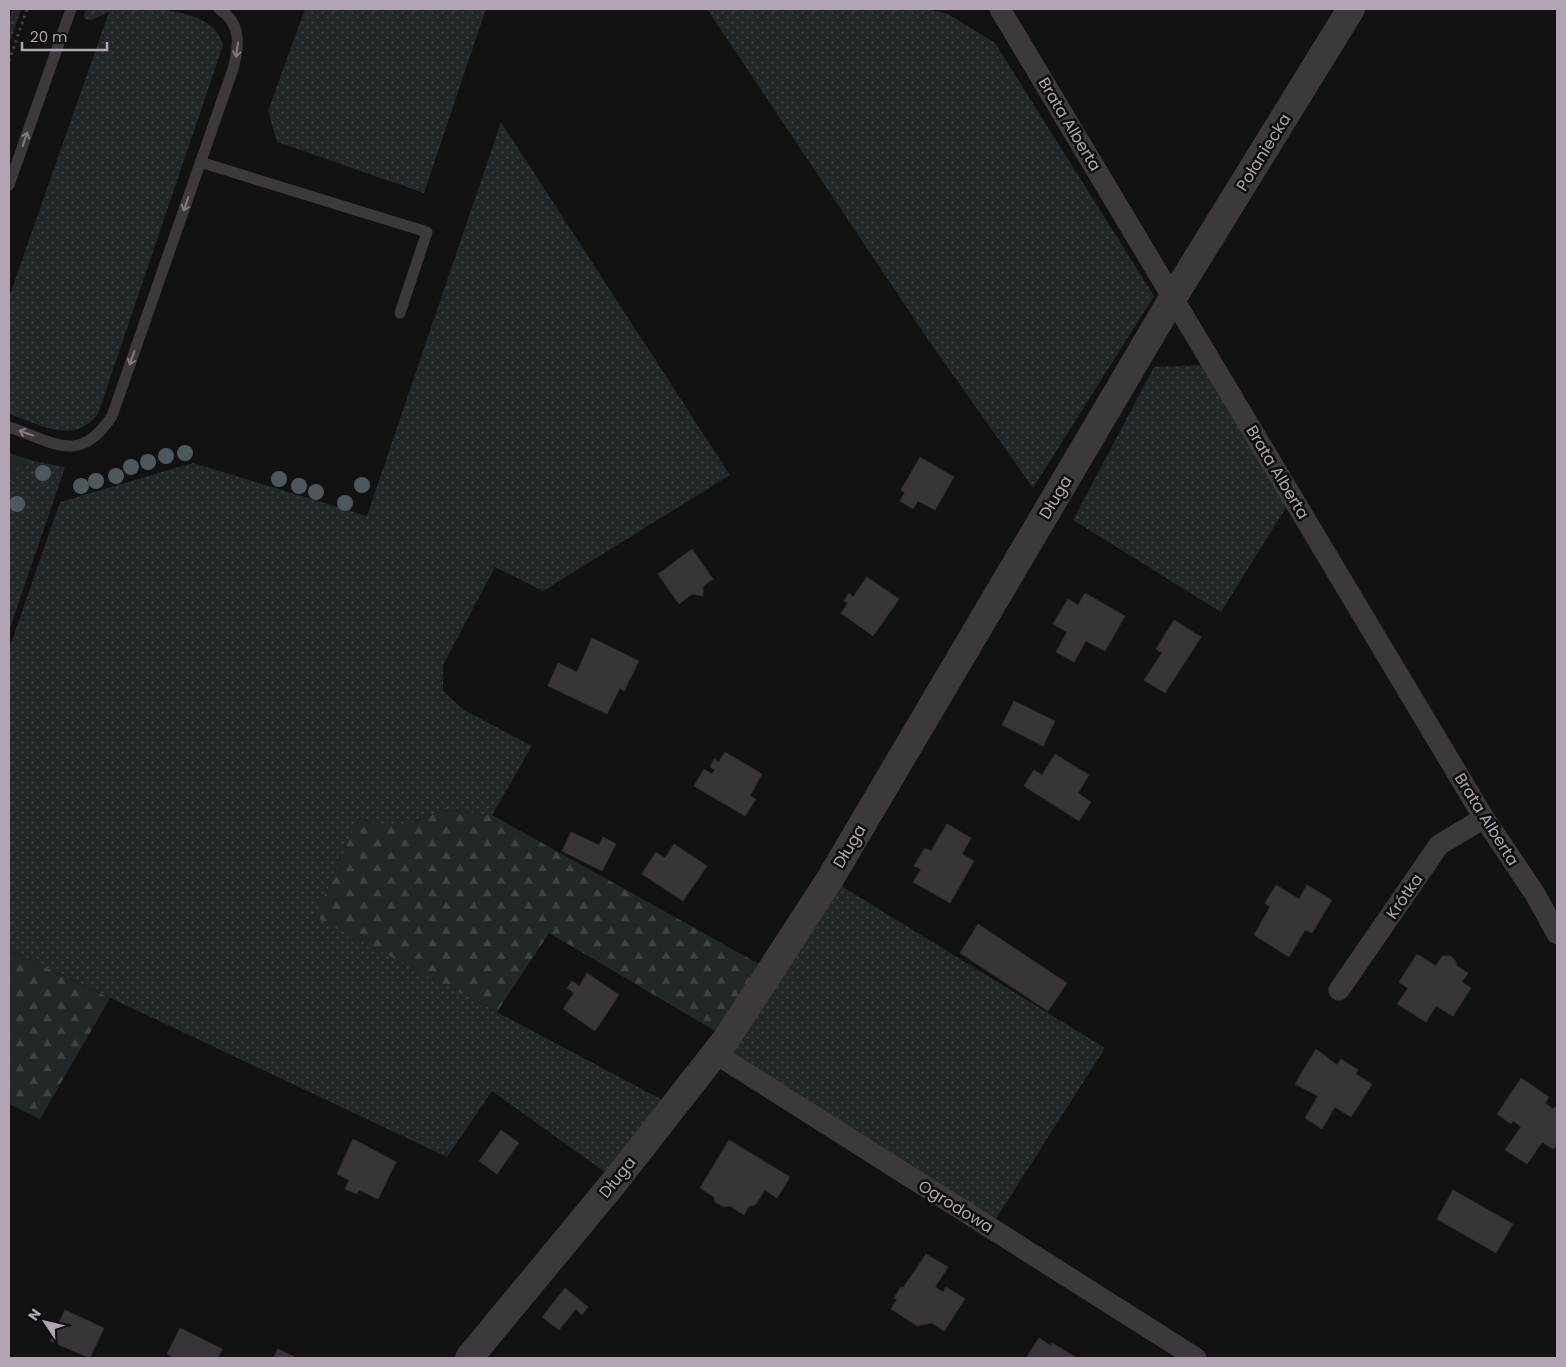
<svg xmlns="http://www.w3.org/2000/svg" width="1566" height="1367" font-family="Poppins,sans-serif">
	<style>
		.grass { fill: url(#grass-dots) }
		.forest { fill: url(#forest-firs) }
		.park { fill: url(#park-tufts) }
		.building { fill: #383437; stroke: #2f2c2e }
		.lines { fill: none; stroke-linecap: round; stroke-linejoin: round }
		.path { stroke: #433d43; stroke-width: 3; stroke-dasharray: 2.5 4; stroke-linecap: butt }
		.service { stroke: #3d383c; stroke-width: 11 }
		.minor { stroke: #3d383c; stroke-width: 21 }
		.tertiary { stroke: #3d383c; stroke-width: 28 }
		.tree { fill: #4d585e }
		.oneway { stroke: #837983 }
		.labels { text-anchor: middle; stroke-width: 5; stroke-linejoin: round; paint-order: stroke }
		.street-label { font-size: 16px; fill: #b2a4b3; stroke: #0e0d0d }
	</style>
	<defs>
		<pattern id="grass-dots" width="8" height="8" patternUnits="userSpaceOnUse" patternTransform="scale(1.25)"><rect width="8" height="8" fill="#22272a"/><path d="M2 2h.1M6 6h.1" fill="none" stroke="#404346" stroke-width="1.8" stroke-linecap="round"/></pattern>
		<pattern id="forest-firs" width="22" height="20" patternUnits="userSpaceOnUse" patternTransform="scale(1.25)"><rect width="22" height="20" fill="#22272a"/><path d="M5 1l3.5 6h-7zM16 11l3.5 6h-7z" fill="#404346"/></pattern>
		<pattern id="park-tufts" width="24" height="20" patternUnits="userSpaceOnUse" patternTransform="scale(1.25)"><rect width="24" height="20" fill="#22272a"/><path d="M3 7l-1-3M5 7V3M7 7l1-3M15 17l-1-3M17 17v-4M19 17l1-3" fill="none" stroke="#404346"/></pattern>
	</defs>
	<rect width="100%" height="100%" fill="#131212"/>
	<path class="grass" d="M13 9H21L9 45V21Z
		M87 9C125 9 212 0 223 45L98 414C73 446 40 424 9 414V297L109 12 91 20 85 19 84 14Z
		M305 9H486L424 193 277 142 268 111Z
		M707 9H926L948 14 995 43 1154 296 1033 488 929 341Z
		M501 122 730 475 543 591 495 567 443 665V691L464 710 532 746 492 815 443 810 404 826H383L359 818 316 916 674 1106 616 1180 492 1091 447 1157 9 950V649L60 502 193 463 367 516Z
		M1202 365 1287 506 1221 612 1073 520 1154 367Z
		M34 461 65 467 9 631V489L19 468Z
		M830 879 1105 1048 990 1228 716 1054Z"/>
	<path class="forest" d="M443 810 492 815 770 970 727 1038 549 933 497 1012 315 917 359 818C399 832 405 826 443 810Z
		M9 950 110 998 40 1119 9 1104Z"/>
	<path class="park" d="M9 453 34 461 19 468 9 489Z"/>
	<path class="building" d="M920 457 954 477 935 510 918 501 913 509 900 501 905 493 901 490Z
		M692 549 713 579 703 586V596L692 594 679 604 658 574Z
		M867 577 899 599 873 636 841 613 848 603 844 601 849 593 853 597Z
		M1085 593 1125 616 1105 651 1086 641 1074 662 1056 652 1067 632 1053 624 1068 599 1078 605Z
		M1174 620 1201 637 1165 693 1144 680 1162 653 1156 649Z
		M592 638 639 661 624 691 620 688 607 714 548 686 558 663 577 672Z
		M1014 701 1055 721 1043 746 1002 725Z
		M725 752 762 774 750 796 756 799 745 816 694 786 704 769 712 774 715 770 710 767 714 759 719 762Z
		M1055 754 1089 775 1078 793 1091 802 1079 821 1024 786 1034 770 1042 775Z
		M947 824 971 838 962 854 974 861 950 903 913 882 921 869 914 866 925 848 931 851Z
		M571 832 599 845 603 837 616 844 602 871 562 851Z
		M674 844 707 866 683 901 642 874 656 852 665 858Z
		M1276 885 1299 899 1307 885 1332 900 1312 933 1305 930 1289 957 1254 935 1270 907 1265 903Z
		M978 924 1067 983 1048 1011 960 953Z
		M1417 954 1436 966 1442 956H1450L1455 960 1457 966 1468 973 1462 982 1471 988 1453 1016 1436 1006 1426 1022 1397 1004 1408 988 1399 982Z
		M587 973 619 995 595 1031 563 1009 574 993 567 988 572 981 579 986Z
		M1316 1049 1337 1065 1341 1059 1358 1070 1356 1074 1372 1084 1351 1117 1335 1107 1322 1129 1305 1118 1318 1096 1295 1084Z
		M1521 1078 1549 1097 1545 1103 1553 1109 1554 1107 1557 1109V1146L1553 1149 1542 1142 1527 1164 1505 1150 1521 1127 1513 1121 1511 1124 1497 1114Z
		M501 1130 519 1143 497 1174 479 1161Z
		M353 1139 396 1162 378 1199 359 1190 357 1194 345 1189 349 1180 337 1174Z
		M729 1140 790 1177 777 1198 765 1190 755 1205 749 1206 744 1215 730 1206 724 1207 715 1202 714 1197 700 1188Z
		M1453 1190 1513 1224 1496 1253 1437 1219Z
		M926 1254 948 1267 935 1287 943 1292 946 1287 965 1299 944 1331 932 1323 917 1326 891 1309 897 1299 894 1298 901 1287 903 1288Z
		M565 1288 588 1307 582 1315 576 1309 559 1330 542 1317Z
		M65 1310 104 1328 90 1358 50 1341Z
		M180 1328 222 1349 218 1358H175L167 1354Z
		M1039 1338 1051 1346 1052 1343 1077 1358H1026Z
		M278 1349 297 1358H273Z"/>
	<g class="lines">
		<path class="path" d="M9 61 27 9"/>
		<path class="service" d="M200 162 427 232 400 313
			M9 185 71 9
			M9 427C55 443 80 465 112 416L233 69C239 46 242 23 219 9"/>
		<path class="minor" d="M1000 9 1484 818 1535 894 1557 934
			M1339 990 1439 845 1484 818
			M716 1054 1196 1358"/>
		<path class="tertiary" d="M469 1358 616 1180 727 1038 830 879 1174 296 1351 9"/>
	</g>
	<g class="tree">
		<circle cx="185" cy="453" r="8"/>
		<circle cx="166" cy="456" r="8"/>
		<circle cx="148" cy="462" r="8"/>
		<circle cx="131" cy="467" r="8"/>
		<circle cx="43" cy="473" r="8"/>
		<circle cx="116" cy="476" r="8"/>
		<circle cx="279" cy="479" r="8"/>
		<circle cx="96" cy="481" r="8"/>
		<circle cx="362" cy="485" r="8"/>
		<circle cx="81" cy="486" r="8"/>
		<circle cx="299" cy="486" r="8"/>
		<circle cx="316" cy="492" r="8"/>
		<circle cx="345" cy="503" r="8"/>
		<circle cx="17" cy="504" r="8"/>
	</g>
	<defs><path id="oneway-shaft" d="M-6 0H5M1.5-3L5.5 0L1.5 3" fill="none" stroke-width="1.6" stroke-linecap="round" stroke-linejoin="round" transform="scale(1.25)"/></defs>
	<g class="oneway">
		<use href="#oneway-shaft" transform="translate(237 50) rotate(98)"/>
		<use href="#oneway-shaft" transform="translate(25 139) rotate(-71)"/>
		<use href="#oneway-shaft" transform="translate(186 204) rotate(109)"/>
		<use href="#oneway-shaft" transform="translate(132 358) rotate(109)"/>
		<use href="#oneway-shaft" transform="translate(26 433) rotate(-161)"/>
	</g>
	<g class="labels">
		<g class="street-label">
			<text transform="translate(1070 124) rotate(59)" y="6">Brata Alberta</text>
			<text transform="translate(1263 152) rotate(-58)" y="6">Połaniecka</text>
			<text transform="translate(1278 472) rotate(59)" y="6">Brata Alberta</text>
			<text transform="translate(1055 497) rotate(-59)" y="6">Długa</text>
			<text transform="translate(1487 819) rotate(58)" y="6">Brata Alberta</text>
			<text transform="translate(849 846) rotate(-59)" y="6">Długa</text>
			<text transform="translate(1404 896) rotate(-55)" y="6">Krótka</text>
			<text transform="translate(617 1177) rotate(-51)" y="6">Długa</text>
			<text transform="translate(956 1206) rotate(32)" y="6">Ogrodowa</text>
		</g>
	</g>
	<rect width="1566" height="1367" fill="none" stroke="#b2a4b3" stroke-width="20"/>
	<g transform="translate(45 1322) rotate(305)" stroke="#0e0d0d" stroke-width="4" paint-order="stroke">
	<path d="M0-4L9 19L0 12L-9 19Z" fill="#b2a4b3"/>
	<text y="-8" font-size="14" font-weight="bold" text-anchor="middle" fill="#b2a4b3">N</text>
	</g>
	<path d="M22 42v8h85v-8" fill="none" stroke="#b2a4b3" stroke-width="2.5"/>
	<text x="30" y="42" font-size="15" fill="#b2a4b3" stroke="#0e0d0d" stroke-width="4" paint-order="stroke">20 m</text>
</svg>
